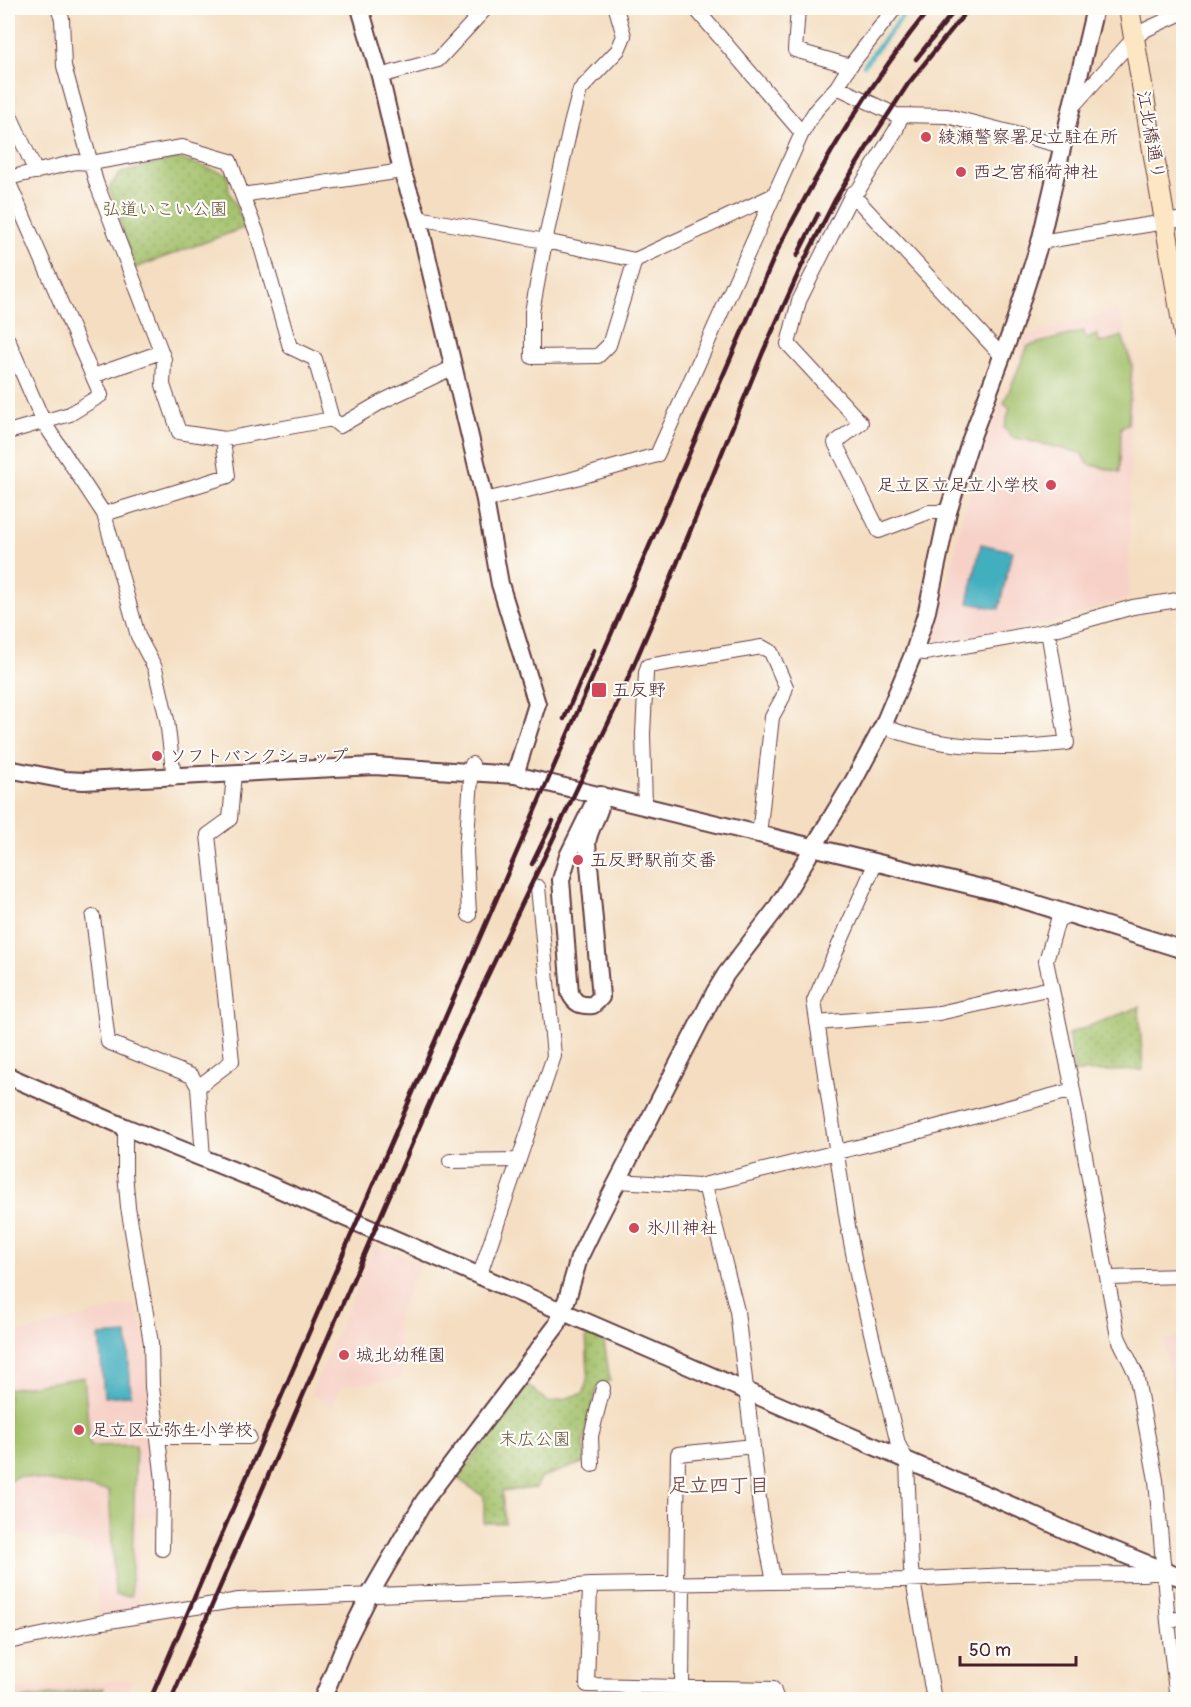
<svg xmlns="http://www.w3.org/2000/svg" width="1191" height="1707" font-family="Pangolin,'Klee One',sans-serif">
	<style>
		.built { fill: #f7d1c7 }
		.park { fill: url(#park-dots); stroke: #766f49; stroke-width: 1.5 }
		.pitch { fill: #a1bf67; stroke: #766f49; stroke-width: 1.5 }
		.water { fill: #42afbf; stroke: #466775; stroke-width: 1.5 }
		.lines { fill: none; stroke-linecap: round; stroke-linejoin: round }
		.stream { stroke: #42afbf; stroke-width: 4.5 }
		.minor-casing { stroke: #643c41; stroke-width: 16 }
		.tertiary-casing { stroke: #643c41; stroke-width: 20 }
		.secondary-casing { stroke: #643c41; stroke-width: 22 }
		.minor { stroke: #fff; stroke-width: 14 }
		.tertiary { stroke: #fff; stroke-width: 16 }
		.secondary { stroke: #fce6c4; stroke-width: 20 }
		.rail { stroke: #4a1f2b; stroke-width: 4.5 }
		.poi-dot { fill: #d1495b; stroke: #fdfcf7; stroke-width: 2 }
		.labels { text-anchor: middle; stroke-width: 4.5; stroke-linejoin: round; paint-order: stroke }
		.street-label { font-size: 18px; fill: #4a1f2b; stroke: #fdfcf7 }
		.poi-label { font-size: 18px; fill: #4a1f2b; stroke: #fdfcf7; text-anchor: start }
		.park-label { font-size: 18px; fill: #685740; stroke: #fdfcf7 }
		.neighbourhood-label { font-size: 20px; font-weight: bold; fill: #7e5156; stroke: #fdfcf7 }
	</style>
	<defs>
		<pattern id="park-dots" width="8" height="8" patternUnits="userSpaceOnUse" patternTransform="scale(1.5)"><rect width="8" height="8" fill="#a1bf67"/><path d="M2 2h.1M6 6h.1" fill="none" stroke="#859b55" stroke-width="1.8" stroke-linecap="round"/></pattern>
	</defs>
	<rect width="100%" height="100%" fill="#fdfcf7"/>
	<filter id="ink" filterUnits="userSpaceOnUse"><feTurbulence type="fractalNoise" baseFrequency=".0167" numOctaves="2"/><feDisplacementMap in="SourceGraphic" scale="12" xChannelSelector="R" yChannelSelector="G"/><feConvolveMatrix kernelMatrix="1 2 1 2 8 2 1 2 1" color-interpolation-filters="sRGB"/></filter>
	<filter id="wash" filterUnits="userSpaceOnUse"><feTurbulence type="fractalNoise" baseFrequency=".008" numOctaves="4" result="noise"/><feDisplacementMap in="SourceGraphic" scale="24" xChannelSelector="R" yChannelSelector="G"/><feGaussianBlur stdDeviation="1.35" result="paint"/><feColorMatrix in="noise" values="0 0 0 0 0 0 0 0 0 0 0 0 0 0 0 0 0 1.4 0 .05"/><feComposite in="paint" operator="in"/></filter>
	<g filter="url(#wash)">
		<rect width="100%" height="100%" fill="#f4ddc0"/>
		<path class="built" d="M1112 311H1119L1136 365 1130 444 1129 598 1050 623 938 643 934 637 944 609 946 591 964 510 980 459 1026 337Z
			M375 1244 420 1264 396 1319 403 1378 341 1386 333 1406 311 1394Z
			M135 1303 146 1342 157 1479 156 1516 139 1517V1608L99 1615 92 1546 12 1533 8 1537V1336Z
			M1183 1336H1184L1183 1442 1163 1341Z
			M133 1679 124 1699 8 1700V1691Z"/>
		<path class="park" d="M176 158 228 174 229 191 246 227 135 268 109 188 119 174Z
			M1139 1007 1143 1070 1074 1072 1068 1034Z
			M586 1333 604 1341 610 1381 598 1384 584 1439 585 1462 540 1478 536 1488 502 1491 505 1523H484V1497L457 1478 528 1385 549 1403 584 1393 588 1375Z"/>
		<path class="pitch" d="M1084 331 1086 339 1097 335 1100 343 1122 336 1132 365 1128 424 1121 427 1120 472 1088 464 1081 453 1012 437 1004 428 1010 408 1004 403 1028 346Z
			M84 1377 90 1446 136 1445 131 1596 115 1595 109 1491 18 1476 8 1481V1389Z
			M104 1688 99 1699H21Z"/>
		<path class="water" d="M981 544 1012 551 999 609 968 603Z
			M127 1334 131 1395 104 1397 99 1336Z"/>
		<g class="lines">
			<path class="stream" d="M864 65 909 8"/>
		</g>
	</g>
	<g filter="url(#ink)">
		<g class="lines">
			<g class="minor-casing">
				<path id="minor" d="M58 8 62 19 64 66 96 182 164 359 163 385 179 432 225 439 332 419 340 426 383 401 454 367
					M616 8 624 36 618 50 580 90 571 124 545 241 532 312V357L598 356 609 345 635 260
					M695 8 802 133
					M798 8 795 50 850 66
					M380 76 438 60 486 8
					M837 87 896 115 947 116 1062 146
					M1072 107 1135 37 1147 29 1184 12
					M8 111 36 172
					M901 116 896 130 859 189 852 194 799 301 788 344 861 423 835 443 879 531 929 512H948
					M8 178 76 162 91 163 182 147 230 161 242 195 402 171
					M8 181 101 395 70 414 8 432
					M852 194 1002 356
					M242 195 257 233 290 347 315 359 332 419
					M418 218 545 241 635 260 772 196
					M1040 242 1184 219
					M8 340 44 423 104 514 138 636 155 668 167 720 174 778
					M93 376 161 352
					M485 500 569 480 657 455 802 133 816 110 837 87 850 66 895 8
					M104 514 228 476 224 449 225 439
					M914 652 925 653 1048 631 1133 607 1184 599
					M883 726C941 750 1006 750 1067 743L1048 631
					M645 806 643 734 646 673 648 666 762 647 771 652 786 687 783 697 772 717 759 835
					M876 862 814 1001 847 1221 858 1279 898 1444 907 1461 911 1569 934 1700
					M469 915 466 851 472 764
					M1068 915 1058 920 1046 961 1073 1090 1118 1337 1136 1374 1156 1480 1168 1622 1177 1700
					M93 917 108 1042 192 1076 198 1087 203 1158
					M817 1023 939 1013 1051 988
					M198 1087 232 1061 208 835 230 819 234 774
					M125 1127V1173L128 1207 151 1343 152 1387 163 1481 162 1549
					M450 1161 518 1160
					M618 1181 699 1186 898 1137 1073 1090
					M705 1185 737 1311 761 1516 774 1582
					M479 1277 554 1056 538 887
					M1109 1278 1184 1276
					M159 1437H249
					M592 1465 591 1436 603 1388
					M676 1583 678 1454 753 1446
					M590 1585 587 1685 773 1689 777 1700
					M1168 1622 1184 1617
					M8 1642 103 1622 239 1600 539 1589 590 1585 903 1580 1010 1575 1144 1574 1163 1571
					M682 1686 683 1583"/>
			</g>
			<g class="tertiary-casing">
				<path id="tertiary" d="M360 8 380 76 402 171 418 218 485 500 500 584 537 704 515 775
					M8 769 65 780 84 781 374 766 515 775 998 892 1184 950
					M601 795C603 811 589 826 587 843L601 997 593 1005C581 1006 575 1004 570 993L561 880 568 856 595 801Z
					M8 1076 125 1127 267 1184 1031 1514 1067 1531 1184 1579
					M322 1700 345 1644 369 1596 424 1501 557 1325 568 1296 579 1258 594 1227 715 992 726 974 776 909 853 782 883 726 914 652 927 611 948 512 971 439 1013 327 1040 242 1095 8"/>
			</g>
			<g class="secondary-casing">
				<path id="secondary" d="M1129 8 1184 334"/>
			</g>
			<use href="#minor" class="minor"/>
			<use href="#tertiary" class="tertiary"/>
			<use href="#secondary" class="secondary"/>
			<path class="rail" d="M916 59 955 10
				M797 256 818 214
				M564 719 594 650
				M532 864 553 821
				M150 1700 776 253C820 166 869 84 930 8
				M171 1700 456 1042 614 711 669 583 763 352 802 265 835 200 872 139 908 84 969 8"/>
		</g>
	</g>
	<g class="poi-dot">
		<circle cx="926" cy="137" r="6"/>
		<circle cx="961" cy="172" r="6"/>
		<circle cx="1051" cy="485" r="6"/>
		<rect x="591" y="682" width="16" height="16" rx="3"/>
		<circle cx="157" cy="756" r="6"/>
		<circle cx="578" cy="860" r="6"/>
		<circle cx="634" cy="1228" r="6"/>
		<circle cx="344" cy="1355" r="6"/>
		<circle cx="79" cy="1430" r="6"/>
	</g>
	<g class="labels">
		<g class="street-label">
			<text transform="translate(1151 135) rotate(80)" y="6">江北橋通り</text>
		</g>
		<g class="poi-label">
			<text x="938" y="143">綾瀬警察署足立駐在所</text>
			<text x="973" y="178">西之宮稲荷神社</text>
			<text x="1039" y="491" text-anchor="end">足立区立足立小学校</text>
			<text x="612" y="696">五反野</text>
			<text x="169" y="762">ソフトバンクショップ</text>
			<text x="590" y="866">五反野駅前交番</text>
			<text x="646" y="1234">氷川神社</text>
			<text x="356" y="1361">城北幼稚園</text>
			<text x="91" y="1436">足立区立弥生小学校</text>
		</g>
		<g class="park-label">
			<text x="165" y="215">弘道いこい公園</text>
			<text x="535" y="1445">末広公園</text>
		</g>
		<g class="neighbourhood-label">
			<text x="719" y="1492">足立四丁目</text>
		</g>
	</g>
	<rect width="1191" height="1707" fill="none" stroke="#fdfcf7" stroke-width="30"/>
	<path d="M960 1656v9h116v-9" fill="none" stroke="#4a1f2b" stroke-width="3"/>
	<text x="969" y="1656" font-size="18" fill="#4a1f2b" stroke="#fdfcf7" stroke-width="4.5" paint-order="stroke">50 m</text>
</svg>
